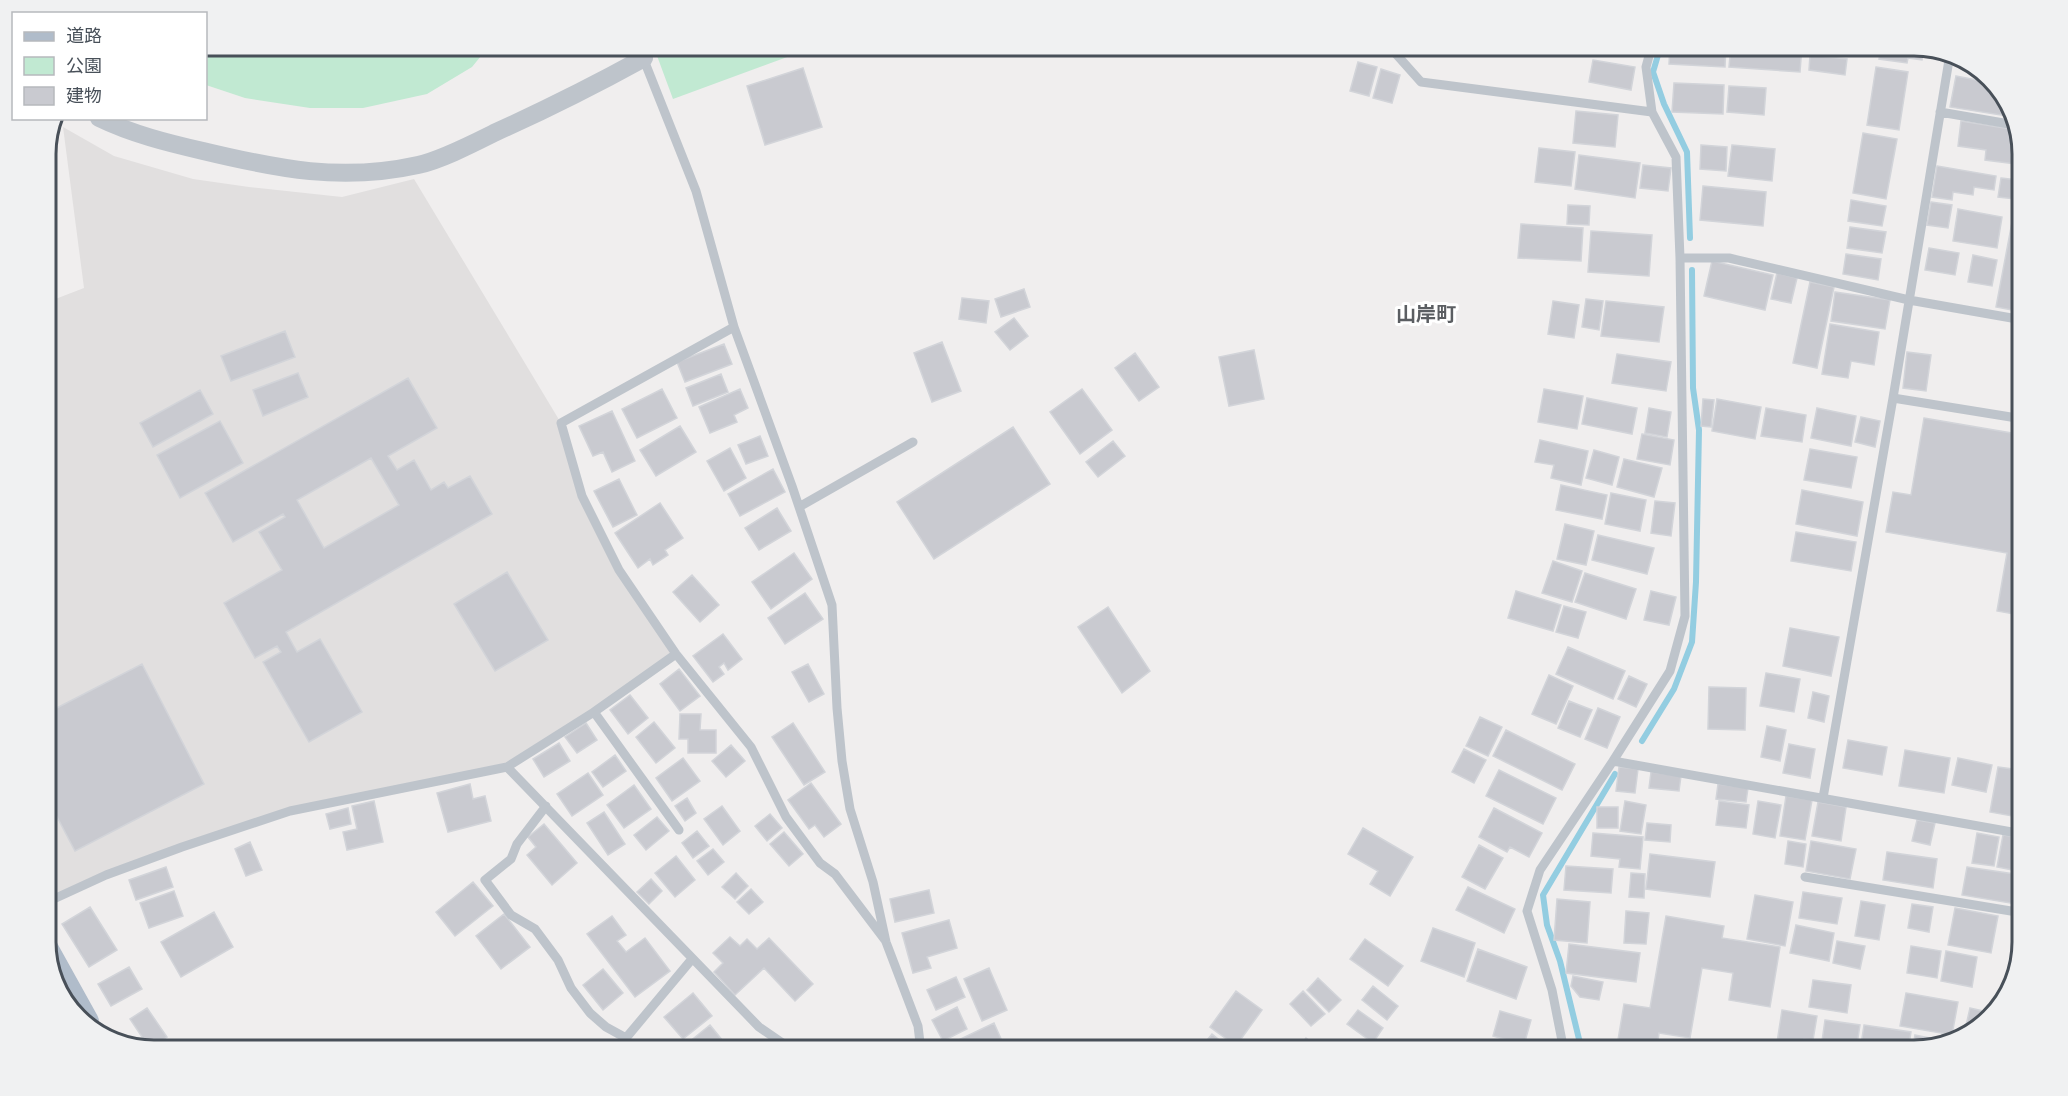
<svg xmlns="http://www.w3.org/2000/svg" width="2068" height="1096" font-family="Roboto,'Noto Sans JP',sans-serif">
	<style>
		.education { fill: #e1dfdf }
		.green { fill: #c1e9d2 }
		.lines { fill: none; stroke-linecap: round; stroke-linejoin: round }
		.stream { stroke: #93cde1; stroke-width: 6 }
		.building { fill: #c9cad0; stroke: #d2d4d9; stroke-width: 1.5; fill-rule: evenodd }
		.lane { stroke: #bec4cb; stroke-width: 9 }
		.street { stroke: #bec4cb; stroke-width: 18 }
		.primary { stroke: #b0bcca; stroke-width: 28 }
		.labels { text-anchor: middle; stroke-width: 6; stroke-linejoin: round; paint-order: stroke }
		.neighbourhood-label { font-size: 20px; font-weight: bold; fill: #5b5e62; stroke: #fff }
		.rim { fill: none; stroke: #485059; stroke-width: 3 }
	</style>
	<rect width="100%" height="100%" fill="#f0eeee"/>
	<path class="education" d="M63 127 114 156 193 179 249 187 342 197 414 179 561 423 582 496 619 570 676 654 507 767 290 811 182 847 45 903V303L84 288Z"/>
	<path class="green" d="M206 45H490L472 67 427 94 363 108H310L245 98 206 85Z
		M653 45H820L673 99Z"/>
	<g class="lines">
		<path class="stream" d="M1661 45 1653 72 1664 104 1687 152 1690 238
			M1642 741 1674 689 1692 642 1696 582 1699 430 1693 388 1692 270
			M1584 1051 1579 1039 1560 961 1547 925 1543 895 1615 774"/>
	</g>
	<path class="building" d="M1670 45H1726L1725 67 1669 64Z
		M1731 45 1802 46 1800 72 1729 67Z
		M1846 45H1873L1872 50Z
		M1882 45H1914L1924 47 1922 60 1908 58 1907 63 1879 59Z
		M1810 55 1847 59 1845 75 1809 70Z
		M1593 60 1635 67 1631 90 1589 82Z
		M1358 62 1377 67 1369 96 1350 91Z
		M1876 67 1908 72 1899 130 1867 125Z
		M803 68 822 127 765 145 747 86Z
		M1381 69 1400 75 1392 103 1373 98Z
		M1956 76 1992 83 2005 94 2009 106 2007 116 1950 107Z
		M1674 83 1724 85 1723 114 1672 112Z
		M1729 86 1766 88 1764 115 1727 112Z
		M1576 111 1618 115 1615 147 1573 143Z
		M1961 121 2017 130 2023 147V165L1985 160 1986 150 1958 146Z
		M1863 133 1897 139 1886 199 1853 193Z
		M1701 145 1727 147 1726 171 1700 169Z
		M1732 145 1775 149 1772 181 1728 176Z
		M1539 148 1575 152 1571 186 1535 182Z
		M1579 155 1640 163 1635 198 1575 189Z
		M1643 165 1671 168 1668 191 1640 188Z
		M1937 166 1996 176 1994 190 1974 187 1973 195 1953 192 1952 200 1932 197Z
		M2001 178 2018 180 2015 199 1998 197Z
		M2020 181H2023V199L2017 198Z
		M1703 186 1766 192 1763 226 1700 220Z
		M1851 200 1886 206 1882 226 1848 221Z
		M1931 202 1952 205 1948 228 1927 225Z
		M1568 205 1590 206 1589 225 1567 224Z
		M1958 209 2002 217 1997 248 1953 241Z
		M2013 217 2023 219V312L1996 307Z
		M1521 224 1583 228 1581 261 1518 258Z
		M1850 227 1886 232 1882 253 1847 248Z
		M1591 231 1652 235 1649 276 1588 272Z
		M1929 248 1959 253 1955 275 1925 270Z
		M1846 254 1881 259 1878 280 1843 274Z
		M1973 255 1997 260 1992 286 1968 282Z
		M1712 261 1773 275 1765 310 1704 296Z
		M1777 273 1797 278 1791 303 1771 299Z
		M1810 282 1834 287 1817 368 1793 363Z
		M1024 289 1030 307 1001 317 995 299Z
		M1835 292 1890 300 1885 329 1831 321Z
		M962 298 989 301 986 323 959 319Z
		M1586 299 1603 301 1599 330 1582 327Z
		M1553 301 1579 305 1574 338 1548 334Z
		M1606 301 1664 307 1659 342 1601 336Z
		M1014 318 1028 336 1010 350 995 332Z
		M1830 324 1879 332 1874 365 1851 361 1848 378 1822 374Z
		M2018 330 2023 331V365L2014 363Z
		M285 331 295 357 231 381 221 356Z
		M942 342 961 391 932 402 914 353Z
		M724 344 732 364 685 382 677 362Z
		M1254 350 1264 399 1229 406 1219 357Z
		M1907 352 1931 355 1926 391 1903 388Z
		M1135 353 1159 387 1139 401 1115 368Z
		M1617 354 1671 362 1666 391 1612 383Z
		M298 373 308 397 263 416 253 390Z
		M721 374 728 392 693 406 686 388Z
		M408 378 437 428 388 456 397 470 414 460 431 490 444 482 448 488 470 476 492 514 286 632 297 652 320 639 362 712 309 742 263 662 281 652 277 646 255 658 224 603 282 570 259 532 285 517 283 514 233 542 205 493ZM371 458 399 505 324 548 297 500Z
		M662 389 677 418 637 438 622 409Z
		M740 389 748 408 734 415 737 422 710 433 699 407Z
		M1082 389 1112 430 1080 454 1050 412Z
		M1544 389 1583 396 1577 429 1538 422Z
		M200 390 213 414 153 447 140 423Z
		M1587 398 1637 408 1632 434 1582 424Z
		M1703 399 1714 400 1711 427 1701 426Z
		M1717 399 1761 407 1755 439 1712 431Z
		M1649 408 1671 412 1667 437 1645 433Z
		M1766 408 1806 415 1802 442 1761 436Z
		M1817 408 1856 416 1851 446 1811 438Z
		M612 411 635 461 612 472 603 452 593 456 579 426Z
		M1861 417 1880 421 1875 447 1855 442Z
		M1924 418 2023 435V594L2019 615 1997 611 2007 553 1886 532 1893 492 1911 495Z
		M220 421 243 463 180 498 157 455Z
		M680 426 696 452 656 476 640 450Z
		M1013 427 1050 484 934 559 897 502Z
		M1642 434 1674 440 1670 465 1637 459Z
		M760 436 768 456 746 464 738 445Z
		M1540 440 1588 451 1581 485 1551 478 1554 465 1535 462Z
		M1113 441 1125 456 1098 477 1086 462Z
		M730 448 746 478 724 491 707 461Z
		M1810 449 1857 457 1851 488 1804 480Z
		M1594 450 1619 457 1612 485 1586 478Z
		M1624 459 1662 468 1654 497 1617 487Z
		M773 469 785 492 740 516 728 494Z
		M619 479 637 515 613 527 594 491Z
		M1561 485 1607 495 1602 519 1556 510Z
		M1802 490 1863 502 1857 536 1796 524Z
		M1611 493 1646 500 1640 531 1605 524Z
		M1655 501 1675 503 1671 536 1651 533Z
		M660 503 683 538 665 550 668 555 653 565 650 559 638 568 615 533Z
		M777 508 791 531 759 550 745 528Z
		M1565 524 1594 531 1586 565 1557 559Z
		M1796 532 1856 542 1851 571 1791 561Z
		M1598 535 1654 548 1647 574 1592 560Z
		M794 553 812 579 771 609 752 582Z
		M1553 561 1582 571 1572 602 1542 593Z
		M507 572 548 640 495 671 454 604Z
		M1585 573 1636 589 1626 619 1575 602Z
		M692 575 719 605 700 622 673 592Z
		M1516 591 1561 605 1553 631 1508 618Z
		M1651 591 1676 597 1669 625 1644 620Z
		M805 593 823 619 785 644 768 618Z
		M1564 606 1586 612 1578 638 1556 632Z
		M1108 607 1150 671 1122 693 1078 627Z
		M1790 628 1839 637 1831 676 1783 666Z
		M723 634 742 659 728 670 724 663 719 667 724 674 713 682 693 656Z
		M1568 647 1625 671 1613 699 1556 674Z
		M142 664 204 784 75 851 45 794V714Z
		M808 664 824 694 809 702 792 672Z
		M679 669 700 696 680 711 660 684Z
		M1766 673 1800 679 1794 712 1760 706Z
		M1549 675 1573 686 1556 724 1532 714Z
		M1629 676 1647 684 1636 707 1618 699Z
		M1709 687 1746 688 1745 730 1708 729Z
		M1813 692 1829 696 1824 722 1808 718Z
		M630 695 648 718 628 734 610 710Z
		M1569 701 1592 710 1580 737 1558 728Z
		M1598 708 1620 717 1607 748 1585 739Z
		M680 714H701L700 730H716V753H688V739H679Z
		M1480 717 1502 727 1488 756 1466 746Z
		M654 722 675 748 656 763 636 737Z
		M586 723 597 740 577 753 565 737Z
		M793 723 825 772 804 785 772 737Z
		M1767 726 1786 730 1780 761 1761 757Z
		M1506 730 1575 764 1562 790 1493 756Z
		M1848 740 1887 747 1882 775 1843 768Z
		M559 743 570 761 544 777 533 759Z
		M1789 744 1815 749 1810 778 1783 773Z
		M731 745 745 761 726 777 712 761Z
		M1464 749 1486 760 1474 783 1452 772Z
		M1905 750 1950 758 1944 793 1899 786Z
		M615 755 626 771 603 787 592 772Z
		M683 758 700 781 672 801 656 778Z
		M1958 758 1992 765 1986 792 1952 785Z
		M1619 767 1638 769 1635 793 1616 791Z
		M1998 767 2020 770 2012 816 1990 812Z
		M1499 770 1556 798 1543 824 1486 796Z
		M1651 772 1681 776 1679 791 1649 788Z
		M588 773 603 795 572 816 557 794Z
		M811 783 841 824 824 837 815 825 809 829 788 800Z
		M470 784 473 799 485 796 491 821 448 832 437 793Z
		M1718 784 1748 788 1746 802 1716 799Z
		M634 785 651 809 624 828 607 805Z
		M1786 796 1812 800 1805 840 1780 836Z
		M687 798 696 813 685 821 675 806Z
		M374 801 383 842 347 850 343 832 357 829 352 806Z
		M1625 801 1646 805 1641 834 1620 831Z
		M1719 801 1749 805 1746 828 1716 825Z
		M1758 801 1781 805 1775 838 1753 834Z
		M1818 802 1846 807 1841 841 1812 836Z
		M722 806 740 831 723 845 704 819Z
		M1597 807H1618V828H1597Z
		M348 808 351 824 330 829 326 814Z
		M1494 808 1542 833 1529 857 1510 847 1507 852 1479 837Z
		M604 812 625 844 608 855 587 823Z
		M770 814 782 828 767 841 755 826Z
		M657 817 669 831 646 850 634 835Z
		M1917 820 1935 823 1930 845 1912 841Z
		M1647 823 1671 825 1670 842 1645 840Z
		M544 824 577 863 552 885 527 855 536 847 528 837Z
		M1363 828 1413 857 1390 896 1370 884 1378 871 1348 854Z
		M697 831 709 846 693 858 682 843Z
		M784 832 803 854 789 866 770 844Z
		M1593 833 1643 837 1640 869 1619 867 1620 859 1591 856Z
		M1977 833 1999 837 1994 866 1972 863Z
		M2003 835 2023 838 2018 871 1997 867Z
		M1788 841 1806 844 1803 867 1785 864Z
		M1811 841 1856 849 1850 879 1806 871Z
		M250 842 262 870 246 876 235 849Z
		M1479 845 1503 858 1485 889 1462 877Z
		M713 849 724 862 708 875 697 861Z
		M1887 852 1937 859 1933 888 1883 880Z
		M1650 854 1715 862 1710 897 1646 889Z
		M676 856 695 880 675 897 655 873Z
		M1566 866 1613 869 1611 893 1564 890Z
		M166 867 173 887 136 900 129 880Z
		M1967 867 2021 875 2016 904 1962 895Z
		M736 873 748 886 735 899 722 887Z
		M1631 873 1645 874 1644 898 1629 897Z
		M651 879 662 891 649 904 637 892Z
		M473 882 493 906 455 936 436 912Z
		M1468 887 1515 909 1504 933 1456 910Z
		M751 889 763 902 749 914 737 902Z
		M929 890 934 913 895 922 890 899Z
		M174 891 183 916 149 928 140 903Z
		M1803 892 1842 898 1837 924 1799 918Z
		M1755 895 1793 902 1785 946 1747 939Z
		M1557 899 1590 902 1587 943 1554 940Z
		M1861 901 1885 905 1879 940 1855 936Z
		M1912 904 1933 907 1929 932 1908 928Z
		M90 907 117 950 89 967 62 924Z
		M1955 908 1998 916 1991 953 1948 945Z
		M1626 911 1649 913 1646 944 1624 943Z
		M214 912 233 947 181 977 161 942Z
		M504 914 530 947 501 969 476 936Z
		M612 916 626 935 617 941 626 952 645 938 670 971 635 997 587 934Z
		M1666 916 1724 926 1722 938 1780 947 1770 1007 1729 1000 1733 973 1702 968 1690 1038 1659 1033 1657 1047 1618 1040 1624 1004 1650 1008Z
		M949 920 957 948 927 957 931 968 913 973 902 933Z
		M1796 925 1834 933 1829 961 1790 953Z
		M1433 928 1475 943 1464 977 1421 961Z
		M730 937 740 946 747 939 757 949 769 938 813 984 795 1001 764 968 735 995 714 972 723 963 713 953Z
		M1365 939 1403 966 1388 986 1350 959Z
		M1837 941 1865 946 1860 969 1833 963Z
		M1569 944 1640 953 1636 982 1566 973Z
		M1911 946 1941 951 1937 978 1907 973Z
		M1478 949 1527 967 1516 999 1467 981Z
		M1946 951 1977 957 1972 987 1941 981Z
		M129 967 142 989 111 1006 98 984Z
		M989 968 1007 1010 982 1021 964 979Z
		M603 969 623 993 603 1010 583 985Z
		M1573 976 1603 982 1599 1000 1580 997 1571 986Z
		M956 977 965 997 936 1010 927 990Z
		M1318 978 1341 1000 1329 1012 1307 990Z
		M1813 980 1851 985 1847 1013 1809 1007Z
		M1373 986 1398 1006 1387 1020 1362 1000Z
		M1236 991 1262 1010 1236 1046 1210 1027Z
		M1303 991 1325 1014 1311 1026 1290 1004Z
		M693 993 712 1016 683 1039 664 1017Z
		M1906 993 1958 1002 1952 1035 1900 1026Z
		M957 1007 967 1029 943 1041 932 1020Z
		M147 1008 167 1037 150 1049 130 1019Z
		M1970 1008 1992 1013 1975 1032 1965 1030Z
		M1358 1010 1383 1028 1373 1043 1347 1024Z
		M1782 1010 1817 1016 1813 1040 1804 1039 1802 1051 1776 1049Z
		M1500 1011 1531 1020 1524 1045 1493 1036Z
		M1825 1020 1860 1025 1856 1051 1821 1048Z
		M994 1023 1006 1050 954 1051 950 1044Z
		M710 1025 727 1046 721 1051H678Z
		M1864 1025 1911 1032 1908 1051H1860Z
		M1212 1034 1233 1051H1198Z
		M1915 1035 1935 1039 1934 1045 1912 1051Z
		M1942 1035 1958 1038 1941 1043Z
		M1306 1038 1323 1051H1296Z"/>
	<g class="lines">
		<path class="lane" d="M638 45 696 191 734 327 792 486 832 605 837 708 842 761 850 809 873 882 886 942 918 1026 921 1051
			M1388 45 1421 82 1652 112
			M1593 45 1650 53
			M1940 112 2015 125
			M1680 258H1729L1909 300 2023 320
			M734 327 561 423 582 496 619 570 676 654 751 747 786 817 820 863 835 874 885 940
			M1893 398 2023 419
			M799 507 913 442
			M594 712 679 830
			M1613 761 2023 834
			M507 767 594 712 676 654
			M1823 798 1893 398 1950 54
			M546 806 517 844 511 859 485 880 511 915 535 929 558 960 571 988 590 1013 606 1027 626 1038
			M1805 877 2023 913
			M45 903 106 875 182 847 290 811 507 767 759 1027 794 1051
			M2010 992 2023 924
			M633 1051 626 1038 692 959
			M1564 1051 1552 990 1527 911 1540 870 1613 761 1670 671 1685 616 1680 258 1676 157 1652 112 1646 67 1652 45"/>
		<path class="street" d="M99 118C132 134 168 143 203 151 278 169 342 182 418 165 441 160 472 144 494 133 545 110 595 85 644 58"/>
		<path class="primary" d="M45 950 85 1022"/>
	</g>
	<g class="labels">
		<g class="neighbourhood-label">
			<text x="1426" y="321">山岸町</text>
		</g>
	</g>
	<path d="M0 0H2068V1096H0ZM154 56H1914A98 98 0 0 1 2012 154V942A98 98 0 0 1 1914 1040H154A98 98 0 0 1 56 942V154A98 98 0 0 1 154 56Z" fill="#f0f1f2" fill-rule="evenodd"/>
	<path class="rim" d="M154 56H1914A98 98 0 0 1 2012 154V942A98 98 0 0 1 1914 1040H154A98 98 0 0 1 56 942V154A98 98 0 0 1 154 56Z"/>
	<rect x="12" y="12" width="195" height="108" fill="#ffffff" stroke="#b6b9bd" stroke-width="1.5"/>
	<rect x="24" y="32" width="30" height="9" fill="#b0bcca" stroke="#b6b9bd" stroke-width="1.5"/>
	<text x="66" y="42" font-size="18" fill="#485059">道路</text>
	<rect x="24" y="57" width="30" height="18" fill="#c1e9d2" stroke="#b6b9bd" stroke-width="1.5"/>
	<text x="66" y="72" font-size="18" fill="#485059">公園</text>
	<rect x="24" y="87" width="30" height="18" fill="#c9cad0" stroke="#b6b9bd" stroke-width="1.5"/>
	<text x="66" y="102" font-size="18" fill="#485059">建物</text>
</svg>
